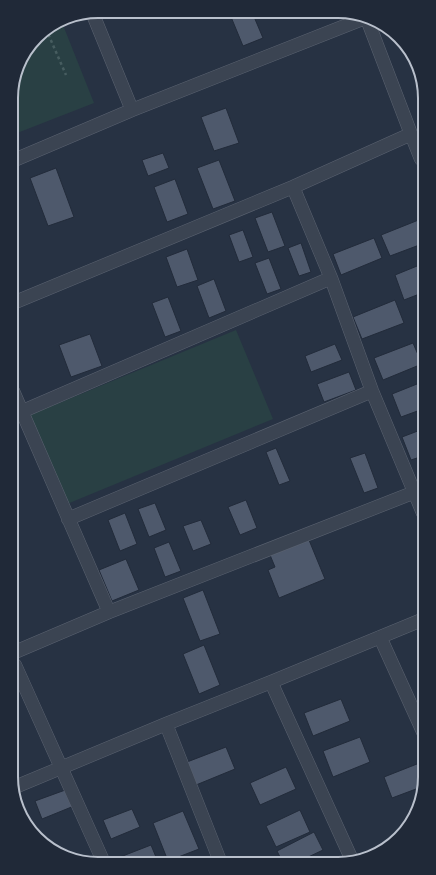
<svg xmlns="http://www.w3.org/2000/svg" width="436" height="875" font-family="Figtree,sans-serif">
	<style>
		.green { fill: #294044 }
		.building { fill: #4e596c; stroke: #222b3a }
		.lines { fill: none; stroke-linecap: round; stroke-linejoin: round }
		.street-casing { stroke: #5a6270; stroke-width: 14 }
		.path { stroke: #475d60; stroke-width: 2.5; stroke-dasharray: 3 3; stroke-linecap: butt }
		.street { stroke: #3b4452; stroke-width: 13 }
		.rim { fill: none; stroke: #b9c0cc; stroke-width: 2 }
	</style>
	<rect width="100%" height="100%" fill="#273243"/>
	<path class="green" d="M61 20 94 103 12 135V87L20 59 40 33Z
		M236 330 273 419 67 504 30 415Z"/>
	<path class="building" d="M229 12H252L263 38 243 46Z
		M226 108 239 143 214 151 201 117Z
		M163 153 169 168 148 176 142 160Z
		M219 160 235 201 213 209 197 168Z
		M56 168 74 217 48 226 30 178Z
		M175 179 188 214 167 222 154 187Z
		M272 212 285 246 268 252 255 218Z
		M421 219 422 244 390 256 381 235Z
		M243 230 253 257 239 262 229 235Z
		M374 238 382 258 341 275 333 254Z
		M301 243 311 272 299 276 288 248Z
		M187 249 198 280 177 287 166 257Z
		M269 258 281 289 267 294 255 263Z
		M422 264V293L404 300 395 275Z
		M214 279 226 311 209 318 197 286Z
		M168 297 181 331 165 337 152 303Z
		M395 300 404 323 362 339 353 317Z
		M90 334 102 366 71 377 59 345Z
		M413 343 422 364 383 380 374 358Z
		M335 344 342 360 311 372 305 356Z
		M349 372 356 390 324 402 317 384Z
		M422 382 423 409 401 417 392 394Z
		M423 429V456L411 460 402 437Z
		M276 448 290 481 279 485 266 452Z
		M365 453 378 488 364 493 350 458Z
		M246 500 257 528 240 535 228 507Z
		M155 503 166 530 149 537 138 509Z
		M125 513 137 544 120 551 108 520Z
		M201 520 211 544 193 551 183 526Z
		M309 540 325 579 279 598 268 570 275 567 270 555Z
		M169 542 181 571 165 577 154 548Z
		M126 559 139 590 112 601 99 570Z
		M203 590 220 634 200 641 183 598Z
		M204 645 220 685 199 694 183 654Z
		M341 699 350 721 313 736 304 713Z
		M360 737 370 762 333 777 323 751Z
		M226 747 235 769 196 785 187 762Z
		M422 762 425 770V783L424 786 392 798 384 777Z
		M286 767 296 789 260 805 250 783Z
		M68 789 74 806 42 819 35 801Z
		M132 809 140 827 111 839 103 820Z
		M300 810 310 832 276 847 266 826Z
		M183 811 199 849 168 861 153 823Z
		M314 832 323 850 302 860 282 861 277 851Z
		M151 845 158 862 117 863 115 859Z"/>
	<g class="lines">
		<g class="street-casing">
			<path id="street" d="M92 12 132 110
				M367 19 411 134 421 159
				M12 161 132 110 365 18
				M293 187 331 278 372 391 423 513
				M13 303 293 187 411 134
				M13 391 109 612
				M23 411 331 278
				M68 519 372 391
				M380 637 425 736
				M15 652 109 612 415 492
				M15 665 104 863
				M271 682 352 860
				M166 724 220 861
				M15 787 166 724 271 682 424 619"/>
		</g>
		<path class="path" d="M46 29 66 75"/>
		<use href="#street" class="street"/>
	</g>
	<path d="M0 0H436V875H0ZM98 18H338A80 80 0 0 1 418 98V777A80 80 0 0 1 338 857H98A80 80 0 0 1 18 777V98A80 80 0 0 1 98 18Z" fill="#202938" fill-rule="evenodd"/>
	<path class="rim" d="M98 18H338A80 80 0 0 1 418 98V777A80 80 0 0 1 338 857H98A80 80 0 0 1 18 777V98A80 80 0 0 1 98 18Z"/>
</svg>
